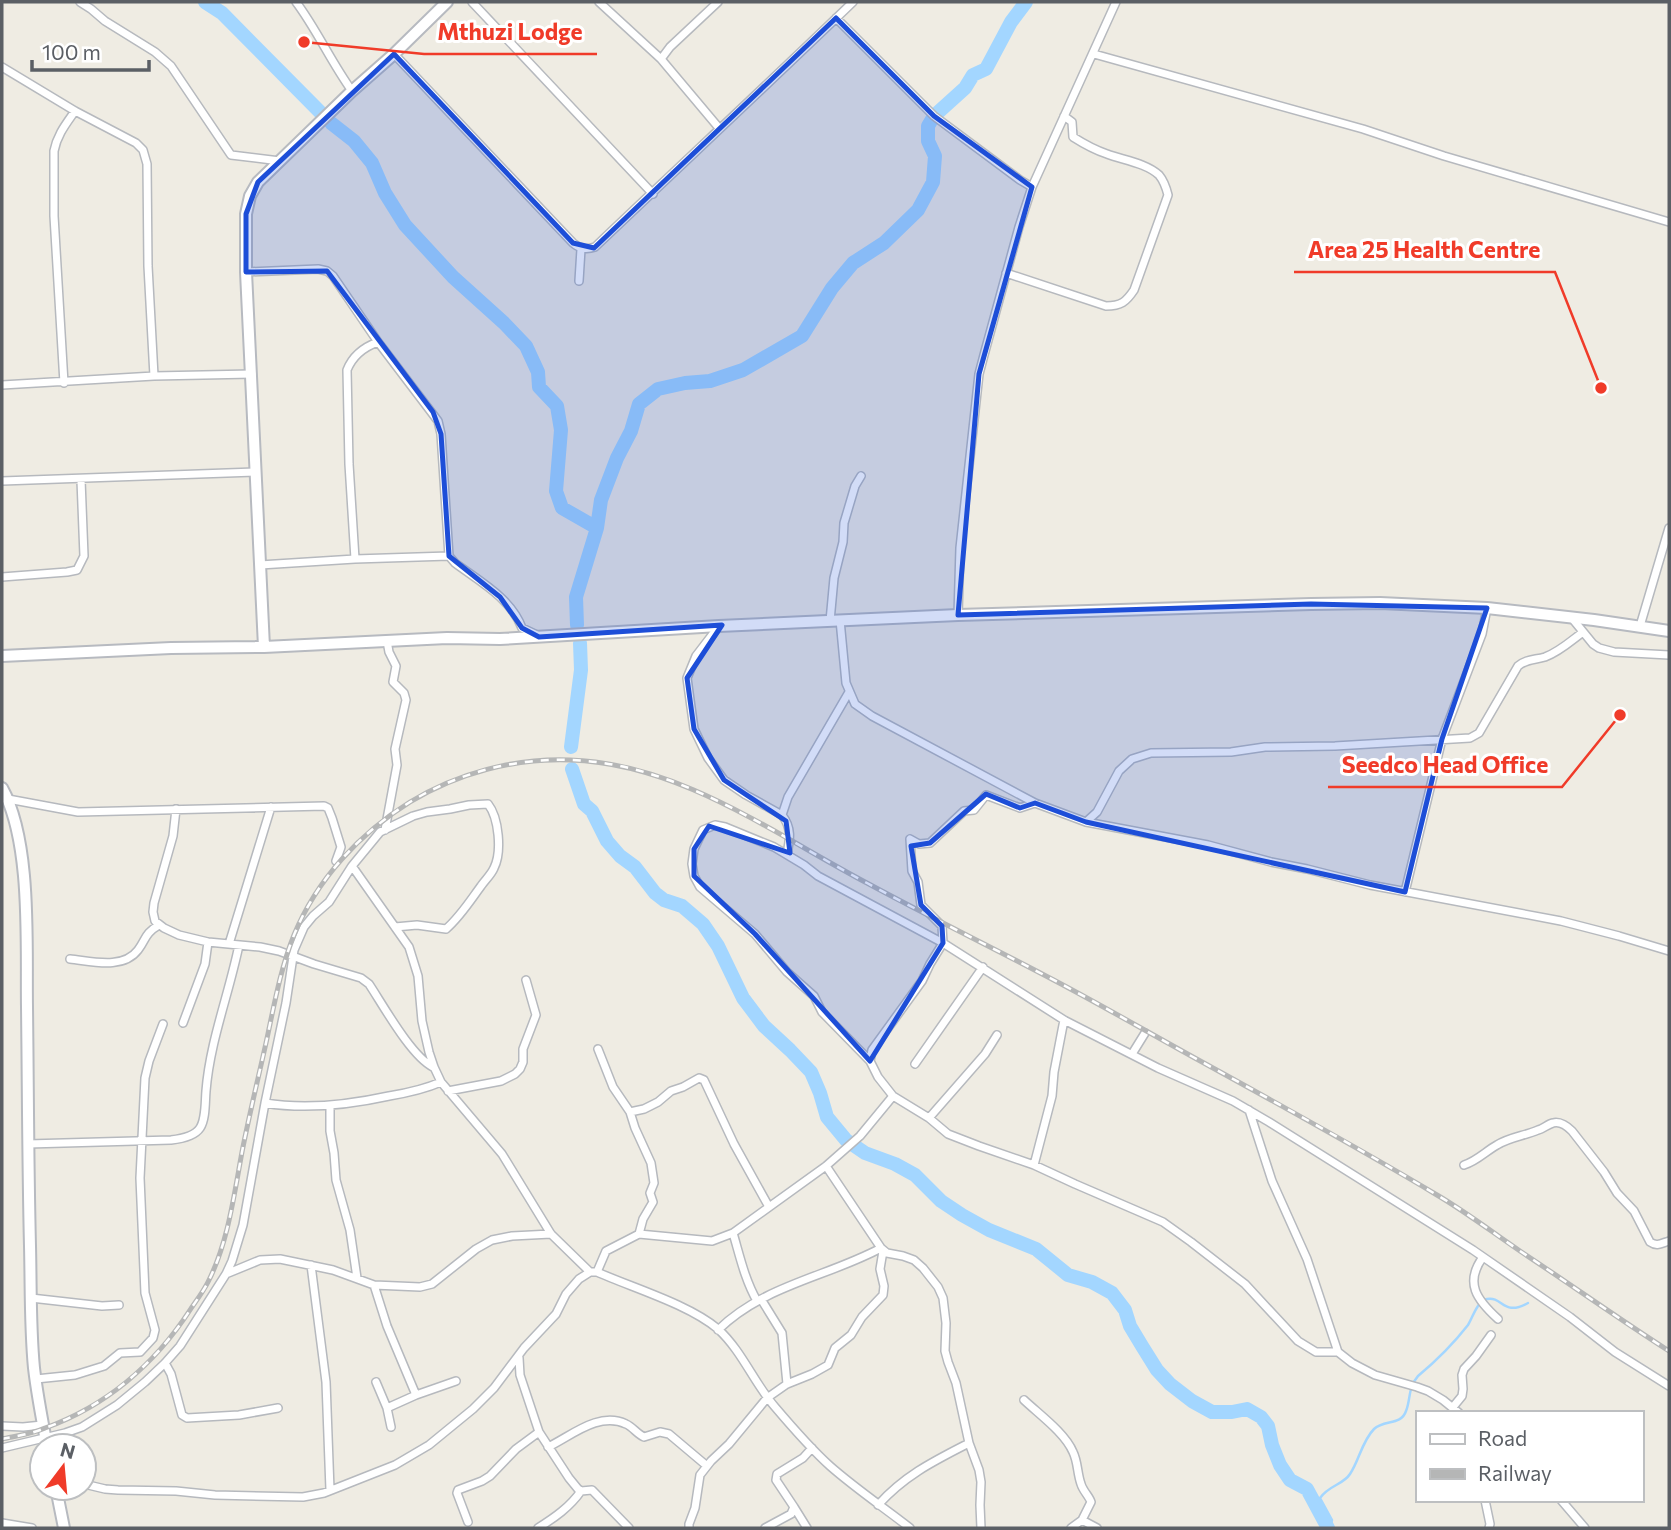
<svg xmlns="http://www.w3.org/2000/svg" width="1671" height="1530" font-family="Commissioner,sans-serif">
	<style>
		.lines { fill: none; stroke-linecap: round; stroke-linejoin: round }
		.stream { stroke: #a3d6ff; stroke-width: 2.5 }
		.river { stroke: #a3d6ff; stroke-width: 14 }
		.street-casing { stroke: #b6b9be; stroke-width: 10 }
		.secondary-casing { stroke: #b7bac0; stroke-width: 14 }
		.street { stroke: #fff; stroke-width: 7 }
		.secondary { stroke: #fff; stroke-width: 10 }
		.rail-casing { stroke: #b5b6b6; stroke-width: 5 }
		.rail { stroke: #fff; stroke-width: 2.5; stroke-dasharray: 8; stroke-linecap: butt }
		.marked { fill: #1d4ed8; fill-opacity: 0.2; stroke: #1d4ed8; stroke-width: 5; stroke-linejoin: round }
		.leader { fill: none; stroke: #f03b29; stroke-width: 2.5 }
		.callout-dot { fill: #f03b29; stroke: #fff; stroke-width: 2.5 }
		.callout-label { font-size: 23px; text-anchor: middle; font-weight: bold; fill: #f03b29; stroke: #fff; stroke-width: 6; stroke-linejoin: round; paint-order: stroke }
	</style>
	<rect width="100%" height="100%" fill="#efece3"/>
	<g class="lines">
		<path class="stream" d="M1413 1383 1418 1376C1436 1361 1454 1343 1468 1325 1473 1317 1477 1301 1487 1299 1503 1296 1503 1317 1528 1303
			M1330 1528 1332 1520 1320 1498C1329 1485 1343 1485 1350 1474 1359 1461 1362 1441 1374 1429 1384 1419 1401 1426 1406 1411 1409 1404 1409 1396 1411 1389"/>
		<path class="river" d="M205 2 222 13 320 112
			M331 123 354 141 372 163 385 193 405 225 453 277 504 323 526 346 538 372 539 387 557 406 561 430 556 491 562 508 597 528
			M577 625 576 597 597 528 601 500 617 458 631 431 639 404 658 389 685 383 710 381 743 370 802 336 832 288 853 263 884 243 918 210 933 182 935 156 928 141V126L934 116 965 88 973 75 986 69 1011 22 1026 2
			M571 747 581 670 580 643
			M572 769 584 804 592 811 607 841 620 856 635 867 655 893 664 900 682 906 703 924 718 946 743 998 764 1026 790 1050 811 1072 820 1093 827 1117 846 1140 865 1153 895 1164 915 1175 941 1201 962 1215 989 1230 1036 1249 1068 1275 1092 1282 1112 1293 1125 1310 1130 1326 1142 1346 1157 1370 1170 1384 1192 1401 1212 1412H1232L1247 1409 1261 1417 1268 1426 1272 1445 1280 1465 1290 1480 1307 1489 1328 1528"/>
		<g class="street-casing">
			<path id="street" d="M80 2 91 9 105 21 155 52 171 66 231 155 280 161
				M296 2C317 30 331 62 352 91
				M472 2 653 194
				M599 2 661 59
				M718 2 670 47 661 59 719 128
				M836 18 934 116 1020 180 1032 187
				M394 54 573 243C580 249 586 250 595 247 681 165 768 84 853 2
				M1094 54 1363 129 1444 156 1669 222
				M2 67 75 111 136 143 143 150 147 164 148 266 154 376
				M246 272 318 269 327 271 333 276 378 342 438 421 441 434 449 556 455 563C479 581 511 598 522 628L537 635
				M1006 273 1106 306C1121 306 1126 302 1134 290L1168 195C1166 187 1164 181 1159 175 1146 163 1123 160 1107 154 1095 150 1084 144 1073 137L1072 122 1064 116
				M579 281 581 249
				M64 383 54 216V151C57 135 66 124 75 111
				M2 385 154 376 252 374
				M2 481 255 472
				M355 559 349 464 347 370C353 355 364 347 378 342
				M260 565 355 559 449 556
				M2 577 67 572 77 570 84 556 81 480
				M958 615 960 548 979 374 984 355 1019 227 1032 187 1116 2
				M1571 617 1593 644 1599 648 1614 652 1669 655
				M840 620 846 683 855 704 872 716 1035 803 1086 822 1208 845 1271 862 1307 869 1370 885 1561 921 1619 936 1669 951
				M830 621 834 578 843 542 844 523 855 486 861 476
				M719 626 696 656 687 678 694 729 708 758 724 780 746 795 782 815C792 828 790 839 787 854
				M1640 626 1669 528
				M8 799 78 812 324 806 328 808 332 818 341 847 336 861
				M1035 803 1020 808 986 795 974 810 964 811 930 843 919 844 910 839 912 871 918 882 921 905 942 926 943 943 930 964 922 981 872 1050 870 1061 878 1077 893 1096 929 1118 948 1134 979 1146 1034 1165 1075 1184 1163 1222 1191 1242 1245 1284 1298 1341 1316 1352H1338
				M176 809 173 836 154 903 153 912 155 921 164 928 179 935 208 942 260 947 279 951 314 964 361 978 369 984C383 1005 411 1056 433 1067
				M782 815 788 797 849 692
				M1086 822 1097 812 1119 771 1132 759 1151 753 1231 752 1265 747 1335 746 1470 738 1479 733 1518 666C1526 659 1535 660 1545 657 1559 652 1571 641 1583 632
				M385 830 397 765 395 749 406 700 404 693 393 682 396 666 389 652 387 641
				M352 866 409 947 418 976 422 1021 429 1052 434 1067 441 1082 502 1154 551 1234 590 1272H597C633 1288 688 1304 718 1329 742 1351 754 1383 775 1407 792 1427 810 1448 830 1466 855 1488 883 1507 910 1528
				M1405 892 1442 739 1482 634 1487 608
				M229 944 271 807
				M70 959C91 961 123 970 138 950 147 938 144 934 159 925
				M183 1023 205 964 208 942
				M598 1049 613 1087 630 1112 635 1128 651 1163 654 1183 650 1193 653 1202 643 1219 639 1234
				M1132 1054 1145 1033
				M870 1061 822 1012 814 996 787 972 755 934 700 887 694 876 692 864 694 849 703 830 715 825 725 827 774 847 804 865 818 876 943 943 1064 1020 1158 1068 1233 1101 1269 1122 1473 1250 1570 1317 1615 1352 1669 1386
				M915 1064 983 967
				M448 1091 501 1081 515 1074 520 1069 523 1062V1049L536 1015 526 980
				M265 1103C307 1110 348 1105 389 1096 407 1093 425 1089 441 1082
				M330 1106V1131L334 1153 336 1180 350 1230 357 1278
				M1249 1110 1272 1181 1307 1259 1338 1352 1352 1363 1375 1375 1417 1387 1428 1391 1443 1400 1459 1413
				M630 1112 644 1109 658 1102 671 1091 683 1087 699 1078 704 1080 734 1144 769 1207
				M929 1118 985 1054 997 1035
				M28 1144 171 1140C180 1139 194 1137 200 1128 206 1119 205 1102 206 1091 210 1041 229 994 239 945
				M1034 1165 1052 1096 1054 1072 1064 1020
				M1464 1165C1477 1161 1486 1151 1497 1145 1510 1137 1524 1136 1538 1130 1543 1129 1548 1124 1553 1123 1560 1121 1568 1127 1572 1131L1604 1172 1617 1193 1634 1211 1650 1242C1657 1247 1662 1243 1669 1241
				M826 1166 881 1248 887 1253 903 1256 914 1260 923 1268 938 1287 943 1298 946 1323 945 1351 948 1362 956 1383 969 1443 979 1470 981 1482 980 1505 981 1528
				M733 1233C740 1257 745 1280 757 1301
				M1483 1257C1464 1283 1477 1300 1498 1319
				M311 1265 326 1382 330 1490
				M597 1272 606 1251 639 1234 712 1241 733 1233 826 1166 860 1136 893 1096
				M226 1274 260 1260 280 1259 333 1270 374 1285 420 1287 432 1284 476 1249 492 1240 512 1236 551 1234
				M374 1285 387 1326 416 1395
				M31 1298 102 1306 119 1305
				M761 1299 782 1333 787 1384
				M718 1330C764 1285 827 1277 881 1248
				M519 1358 520 1375 539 1432 569 1478 578 1489 581 1491 592 1490 629 1528
				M165 1363 171 1374 182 1415 187 1418 239 1415 278 1408
				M36 1379 75 1375 104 1366 120 1353 140 1352 153 1338 155 1330 145 1293 140 1178 145 1078 149 1061 163 1024
				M376 1382 387 1408 391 1427
				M1024 1400C1040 1415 1065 1433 1073 1452 1078 1462 1077 1473 1081 1484 1083 1491 1089 1496 1091 1502L1082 1520 1071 1528
				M1453 1407 1462 1396 1463 1389 1462 1375 1464 1369 1476 1356 1491 1335
				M387 1408 416 1395 456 1381
				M2 1426 23 1427 42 1425
				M548 1447C571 1436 599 1411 626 1424 633 1427 637 1434 644 1437L660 1432 669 1434 707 1466
				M2 1448 65 1433 82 1427 117 1405 145 1382 165 1363 180 1346 226 1274 232 1261 243 1225 265 1103 286 1003 294 950 304 927 313 916 329 902 352 866 380 832 413 816 427 812 450 809 469 805 488 804C499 818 502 852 494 868 491 875 485 880 481 886 470 901 460 917 446 929L417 925 395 927
				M84 1484 105 1489 118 1490 176 1491 215 1495 303 1497 324 1493 395 1465 429 1445 473 1409 494 1388 524 1348 556 1314 566 1294 579 1279 590 1272
				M1485 1500 1490 1524 1489 1528
				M1561 1500 1585 1528
				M878 1505C905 1475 934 1461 969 1443
				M794 1507 807 1528
				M1082 1520 1097 1528
				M468 1522 457 1493 458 1490 482 1481 490 1476 516 1449 539 1432
				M2 1523 32 1528
				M538 1528C554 1518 570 1507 581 1491
				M689 1528V1524L695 1508 700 1475 711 1461 729 1444 767 1398 787 1384 812 1374 828 1365 835 1348 851 1335 862 1317 883 1295 884 1286 880 1269 883 1251
				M765 1528 791 1514 794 1507 776 1480 777 1474 803 1458 812 1448"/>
		</g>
		<g class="secondary-casing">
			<path id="secondary" d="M264 647 246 272V214L250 196 258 182 352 91 394 54 447 2
				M2 656 171 648 264 647 447 638 500 639 719 626 958 615 1311 604 1380 603 1487 608 1594 620 1669 631
				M2 788C32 842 26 945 27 1007 28 1087 28 1166 30 1246 31 1286 30 1327 34 1368 37 1394 42 1420 47 1446
				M56 1488 64 1528"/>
		</g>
		<use href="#street" class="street"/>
		<use href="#secondary" class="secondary"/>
		<g class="rail-casing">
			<path id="rail" d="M2 1439C16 1436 32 1434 45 1428 106 1406 155 1364 190 1310 196 1301 203 1292 208 1282 228 1243 234 1195 242 1152 249 1116 258 1079 266 1043 274 1006 280 970 294 935 317 879 360 833 410 802 458 773 514 758 570 760 679 763 774 834 867 883 926 915 987 945 1046 976 1096 1002 1144 1030 1193 1057 1275 1102 1357 1147 1437 1195 1466 1212 1492 1232 1520 1251 1570 1284 1619 1319 1669 1351"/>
		</g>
		<use href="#rail" class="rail"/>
	</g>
	<path class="marked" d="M836 18 934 116 1032 187 979 374 958 615 1311 604 1487 608 1442 739 1405 892 1086 822 1035 803 1020 808 986 794 930 843 911 846 921 905 942 926 943 943 870 1061 755 934 694 876V849L709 826 790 853 786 821 724 780 694 729 687 678 722 625 539 637 522 628 500 597 449 556 441 434 433 412 327 271 246 272V214L258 182 394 54 573 243 594 248Z"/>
	<path class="leader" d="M304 42L424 54H597M1601 388L1555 272H1294M1620 715L1562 787H1328"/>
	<g class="callout-dot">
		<circle cx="304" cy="42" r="7"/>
		<circle cx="1601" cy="388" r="7"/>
		<circle cx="1620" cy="715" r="7"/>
	</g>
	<g class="callout-label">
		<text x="510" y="40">Mthuzi Lodge</text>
		<text x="1424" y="258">Area 25 Health Centre</text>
		<text x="1445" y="773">Seedco Head Office</text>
	</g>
	<rect width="1671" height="1530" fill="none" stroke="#5b5f65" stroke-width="7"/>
	<rect x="1416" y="1411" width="228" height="91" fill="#ffffff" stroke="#bdbfc1" stroke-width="2"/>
	<rect x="1430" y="1434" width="35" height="10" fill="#ffffff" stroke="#bdbfc1" stroke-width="2"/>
	<text x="1478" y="1446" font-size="21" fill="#5b5f65">Road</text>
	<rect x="1430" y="1469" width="35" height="10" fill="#b5b6b6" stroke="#bdbfc1" stroke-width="2"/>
	<text x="1478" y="1481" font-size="21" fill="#5b5f65">Railway</text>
	<g transform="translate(63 1467) rotate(16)"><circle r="33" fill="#ffffff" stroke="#bdbfc1" stroke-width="2"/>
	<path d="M0-5L12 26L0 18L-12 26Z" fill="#f03b29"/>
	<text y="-10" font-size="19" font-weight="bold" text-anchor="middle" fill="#5b5f65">N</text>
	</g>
	<path d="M32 60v10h117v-10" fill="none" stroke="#5b5f65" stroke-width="3.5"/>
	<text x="42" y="60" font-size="21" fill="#5b5f65" stroke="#ffffff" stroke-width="5" paint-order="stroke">100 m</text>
</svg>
